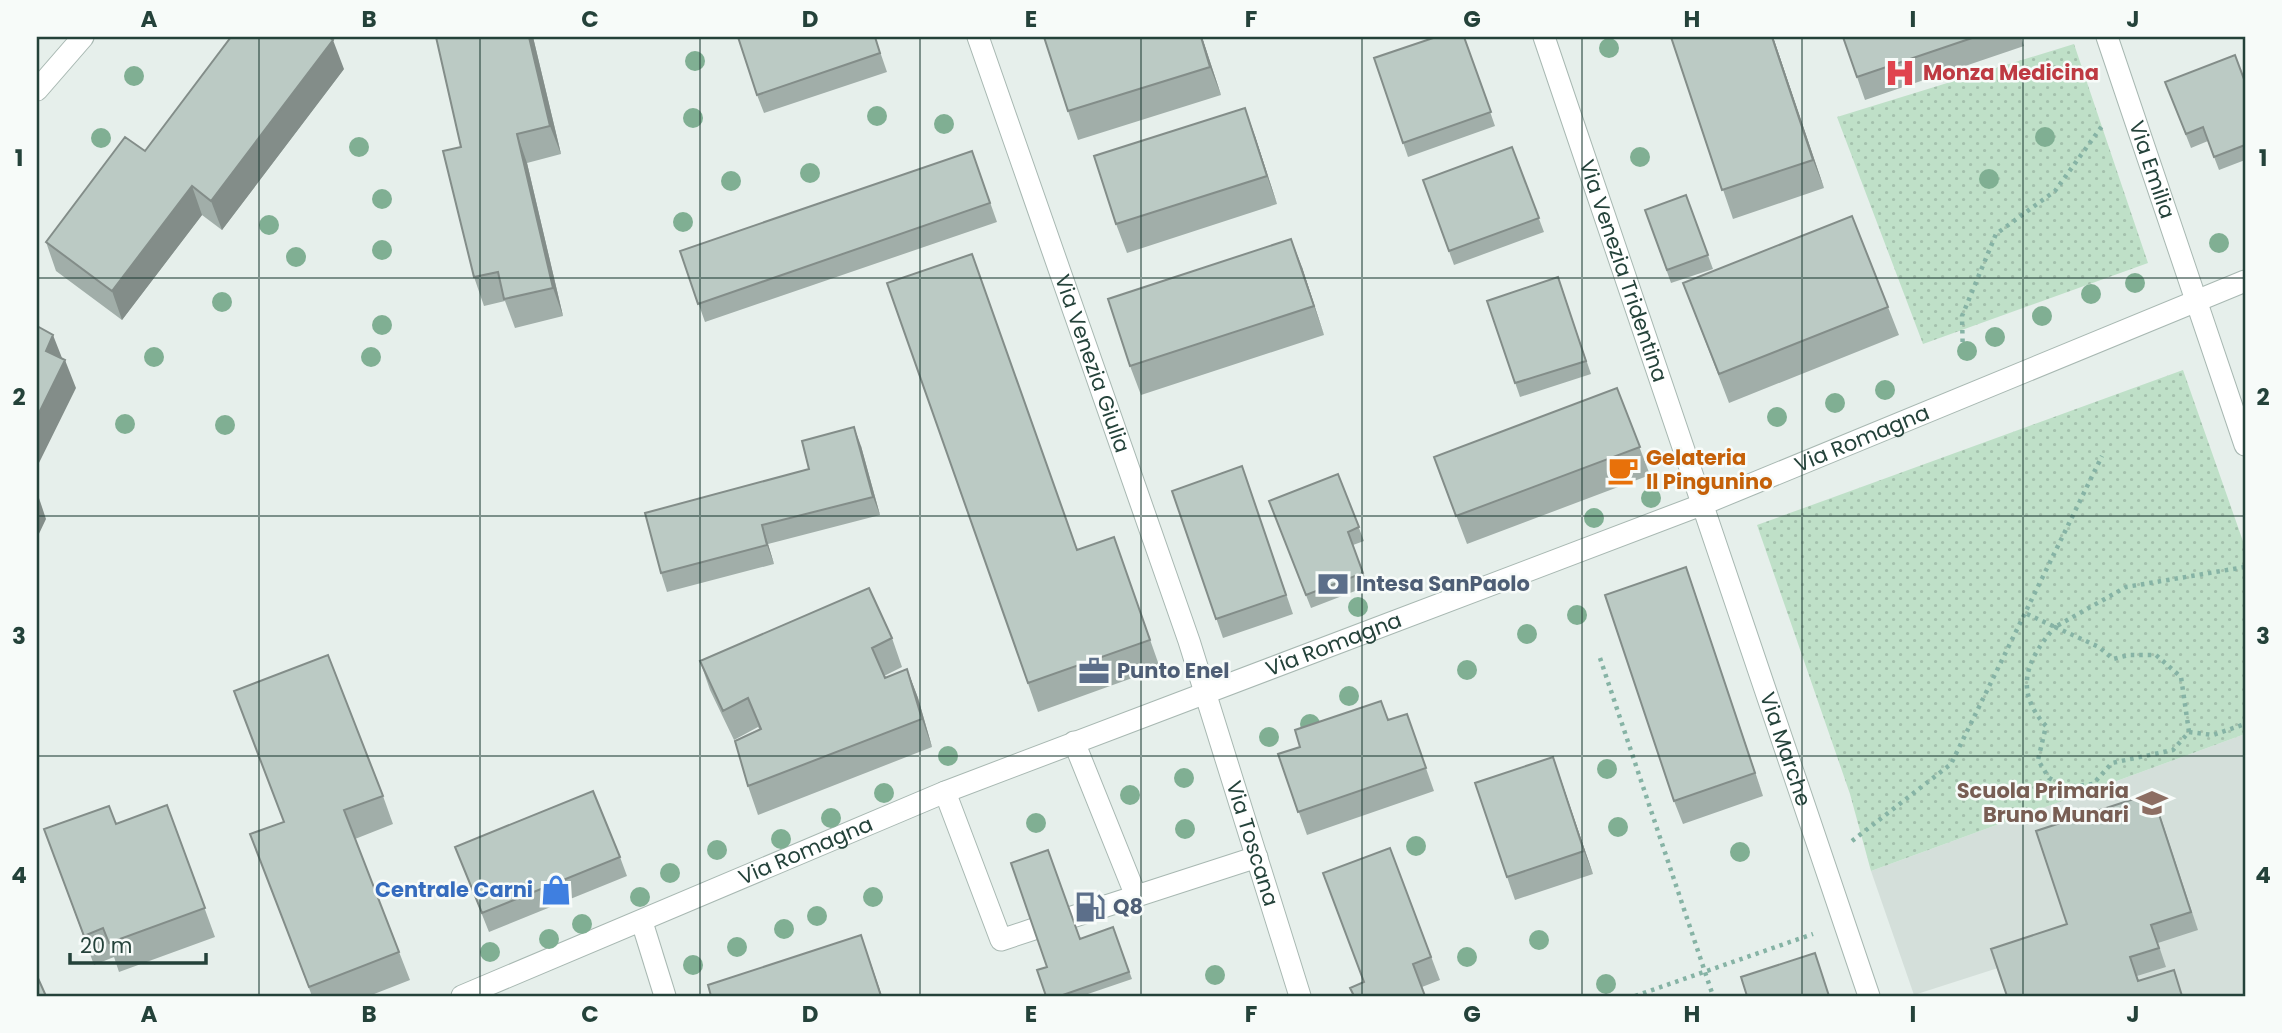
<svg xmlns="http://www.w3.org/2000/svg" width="2282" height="1033" font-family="Poppins,sans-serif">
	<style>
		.built { fill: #d4dfda }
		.park { fill: url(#park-dots) }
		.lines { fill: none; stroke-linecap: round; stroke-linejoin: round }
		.minor-casing { stroke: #a8b8b2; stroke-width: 23 }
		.path { stroke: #86b3a5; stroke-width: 4.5; stroke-dasharray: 3.5 5; stroke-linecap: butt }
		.minor { stroke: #fff; stroke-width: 21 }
		.tree { fill: #80af93 }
		.wall { fill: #a1aea9 }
		.shaded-wall { fill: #838d89 }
		.building { fill: #bbcac4; stroke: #838d89; stroke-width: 2 }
		.grid { fill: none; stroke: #24423a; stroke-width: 2; stroke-opacity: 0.55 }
		.labels { text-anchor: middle; stroke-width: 5; stroke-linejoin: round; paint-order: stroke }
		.health-label { font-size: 21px; font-weight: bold; fill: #be3a42; stroke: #f7fbf9; text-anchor: start }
		.street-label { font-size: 21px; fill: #24423a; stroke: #f7fbf9 }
		.food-label { font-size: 21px; font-weight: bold; fill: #c56008; stroke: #f7fbf9; text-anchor: start }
		.service-label { font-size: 21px; font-weight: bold; fill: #4e5e75; stroke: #f7fbf9; text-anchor: start }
		.education-label { font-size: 21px; font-weight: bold; fill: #785e54; stroke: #f7fbf9; text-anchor: end }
		.shop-label { font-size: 21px; font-weight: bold; fill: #366cbe; stroke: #f7fbf9; text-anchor: end }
		.neatline { fill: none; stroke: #24423a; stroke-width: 2.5 }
		.grid-label { font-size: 23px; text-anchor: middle; font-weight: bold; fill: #24423a }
	</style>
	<defs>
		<pattern id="park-dots" width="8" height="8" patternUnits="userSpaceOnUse" patternTransform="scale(1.75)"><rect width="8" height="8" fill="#bfe0c8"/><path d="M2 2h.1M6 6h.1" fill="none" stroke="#a4c1ad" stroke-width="1.8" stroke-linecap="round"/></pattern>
	</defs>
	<rect width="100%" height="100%" fill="#e6efeb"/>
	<path class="built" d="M2245 734V996H2008L1998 968 1914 995 1871 871Z"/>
	<path class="park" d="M2074 44 2148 263 1923 344 1837 117Z
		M2183 370 2245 547V734L1871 871 1850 794 1757 525Z"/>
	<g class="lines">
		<g class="minor-casing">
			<g id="minor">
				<path id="s1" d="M978 37 1189 641 1300 996"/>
				<path id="s2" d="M1544 37 1869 996"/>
				<path id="s3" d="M2107 37 2245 445"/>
				<path d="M37 90 83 37"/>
				<path d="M1074 742 1136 896"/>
				<path d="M945 792 1001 940 1034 929"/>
				<path d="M1072 917 1257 857"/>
				<path d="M642 922 665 996"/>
				<path id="s4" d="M462 996 945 792 1701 505 2245 281"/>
			</g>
		</g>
		<path class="path" d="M1963 359 1962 316 1996 234 2055 191 2102 126
			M2027 614 2055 627 2126 587 2245 567
			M2055 627 2099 647 2113 659 2129 655H2156L2181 677 2189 732 2173 750 2112 763 2093 784 2066 787 2049 778 2038 760 2046 726C2013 690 2027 659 2055 627Z
			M1600 658 1713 996
			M2189 732 2213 735 2245 724
			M1852 841 1951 764 2102 456
			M1635 996 1813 934"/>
		<use href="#minor" class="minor"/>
	</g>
	<g class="tree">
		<circle cx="1609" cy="48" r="10"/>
		<circle cx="695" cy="61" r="10"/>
		<circle cx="134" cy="76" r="10"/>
		<circle cx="877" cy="116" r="10"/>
		<circle cx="693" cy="118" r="10"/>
		<circle cx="944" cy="124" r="10"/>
		<circle cx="2045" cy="137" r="10"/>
		<circle cx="101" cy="138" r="10"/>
		<circle cx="359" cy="147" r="10"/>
		<circle cx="1640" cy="157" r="10"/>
		<circle cx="810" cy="173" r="10"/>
		<circle cx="1989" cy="179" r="10"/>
		<circle cx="731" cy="181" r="10"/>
		<circle cx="382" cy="199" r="10"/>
		<circle cx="683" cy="222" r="10"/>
		<circle cx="269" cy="225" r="10"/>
		<circle cx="2219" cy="243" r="10"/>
		<circle cx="382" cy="250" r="10"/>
		<circle cx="296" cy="257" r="10"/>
		<circle cx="2135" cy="283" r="10"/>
		<circle cx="2091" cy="294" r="10"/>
		<circle cx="222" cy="302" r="10"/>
		<circle cx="2042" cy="316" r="10"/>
		<circle cx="382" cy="325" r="10"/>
		<circle cx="1995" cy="337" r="10"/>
		<circle cx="1967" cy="351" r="10"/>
		<circle cx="154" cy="357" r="10"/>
		<circle cx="371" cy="357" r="10"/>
		<circle cx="1885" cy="390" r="10"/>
		<circle cx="1835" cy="403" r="10"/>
		<circle cx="1777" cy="417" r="10"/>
		<circle cx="125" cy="424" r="10"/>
		<circle cx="225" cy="425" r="10"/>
		<circle cx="1651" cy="498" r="10"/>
		<circle cx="1594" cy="518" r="10"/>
		<circle cx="1358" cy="607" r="10"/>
		<circle cx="1577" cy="615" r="10"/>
		<circle cx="1527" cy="634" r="10"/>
		<circle cx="1467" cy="670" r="10"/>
		<circle cx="1349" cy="696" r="10"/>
		<circle cx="1310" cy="724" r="10"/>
		<circle cx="1269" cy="737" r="10"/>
		<circle cx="948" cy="756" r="10"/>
		<circle cx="1607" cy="769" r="10"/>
		<circle cx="1184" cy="778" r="10"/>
		<circle cx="884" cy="793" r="10"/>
		<circle cx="1130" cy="795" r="10"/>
		<circle cx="831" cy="818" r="10"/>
		<circle cx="1036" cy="823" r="10"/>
		<circle cx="1618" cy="827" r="10"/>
		<circle cx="1185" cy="829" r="10"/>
		<circle cx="781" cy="839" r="10"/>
		<circle cx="1416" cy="846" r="10"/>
		<circle cx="717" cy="850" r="10"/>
		<circle cx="1740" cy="852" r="10"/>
		<circle cx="670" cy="873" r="10"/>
		<circle cx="640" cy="897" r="10"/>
		<circle cx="873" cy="897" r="10"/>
		<circle cx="817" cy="916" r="10"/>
		<circle cx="582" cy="924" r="10"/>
		<circle cx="784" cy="929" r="10"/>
		<circle cx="549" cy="939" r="10"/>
		<circle cx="1539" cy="940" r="10"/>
		<circle cx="737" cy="947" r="10"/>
		<circle cx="490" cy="952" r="10"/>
		<circle cx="1467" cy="957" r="10"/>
		<circle cx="693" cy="965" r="10"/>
		<circle cx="1215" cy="975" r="10"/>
		<circle cx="1606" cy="984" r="10"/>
	</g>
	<path class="wall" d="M533 37 561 154 527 163 563 316 515 328 505 301 484 306 474 277 461 147Z
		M875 37 887 72 764 113 757 95Z
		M1202 37 1221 95 1078 140 1068 111Z
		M1464 37 1495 126 1408 157 1374 58Z
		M1671 37H1773L1824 188 1733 219Z
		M1843 37H2021L2024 46 1865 100Z
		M344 69 222 230 202 215 122 320 56 271 46 242 145 151Z
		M2165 82H2245V160L2219 170 2208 141 2191 148Z
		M1255 136 1277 204 1127 253 1116 224Z
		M1512 147 1544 232 1454 265 1423 180Z
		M972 151 997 222 705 322 680 251Z
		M1686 195 1713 269 1671 283 1645 210Z
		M1302 267 1324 335 1141 395 1130 366Z
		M1558 277 1591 374 1520 397 1487 301Z
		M887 283 1077 550 1114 537 1160 668 1038 712Z
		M1683 283 1888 307 1899 335 1729 403Z
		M1617 388 1650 475 1467 544 1434 457Z
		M861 446 880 515 768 544 774 564 667 592 661 573 809 469Z
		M1242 466 1293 614 1223 638 1172 491Z
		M1338 474 1364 541 1353 545 1368 586 1311 608 1269 501Z
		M1694 590 1763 796 1683 824 1674 801Z
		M892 638 902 667 884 676 885 678 907 669 918 698 932 747 758 815 748 786 760 730 758 727 734 740 710 690 700 661Z
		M234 691 383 796 393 824 355 839 410 980 369 996H312L250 834 284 822Z
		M1407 714 1434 791 1307 835 1278 754Z
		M1561 780 1593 874 1515 900 1507 877Z
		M167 805 215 937 119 972 114 957 94 965 44 829 116 824Z
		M2159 812 2198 930 2158 943 2166 967 2137 976 2139 981 2183 996 1991 949 2067 924Z
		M455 847 620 857 627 876 489 932Z
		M1390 848 1440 980 1422 987 1364 982Z
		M1113 927 1132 979 1082 996H1046L1047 967 1080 939Z"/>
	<path class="shaded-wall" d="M529 37H533L561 154 550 126Z
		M1201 37H1202L1221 95 1210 67Z
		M1772 37H1773L1824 188 1813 160Z
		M333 40 344 69 222 230 211 201Z
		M1245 108 1255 136 1277 204 1267 176Z
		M517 134 527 163 563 316 553 288Z
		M192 186 202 215 122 320 112 291Z
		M1291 239 1302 267 1324 335 1314 306Z
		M53 335 64 363 65 360 76 388 37 467V417L46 351Z
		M854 427 861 446 880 515 873 497Z
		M37 492 46 519 37 538Z
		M762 525 768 544 774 564 767 545Z
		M1686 567 1694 590 1763 796 1755 773Z
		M907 669 918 698 932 747 922 719Z
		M1553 757 1561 780 1593 874 1584 851Z
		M861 935 871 964 882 996H881Z"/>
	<path class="building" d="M231 37H329L333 40 211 201 192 186 112 291 46 242 125 137 145 151Z
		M436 37H529L550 126 517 134 553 288 504 299 498 272 474 277 443 151 461 147Z
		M738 37H875L880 53 757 95Z
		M1044 37H1201L1210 67 1068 111Z
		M1436 37H1464L1491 112 1403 143 1374 58Z
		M1671 37H1772L1813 160 1722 190Z
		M1843 37H1975L1857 77Z
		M2235 55 2245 82V145L2214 157 2203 127 2186 134 2165 82Z
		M1245 108 1267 176 1116 224 1094 156Z
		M1512 147 1539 218 1449 251 1423 180Z
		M972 151 990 203 698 304 680 251Z
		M1686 195 1708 255 1667 270 1645 210Z
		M1852 216 1888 307 1719 374 1683 283Z
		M1291 239 1314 306 1130 366 1108 299Z
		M972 254 1077 550 1114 537 1150 640 1028 683 887 283Z
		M1558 277 1586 361 1515 383 1487 301Z
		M37 326 53 335 46 351 65 360 37 417Z
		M1617 388 1640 447 1456 516 1434 457Z
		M854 427 873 497 762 525 767 545 661 573 645 513 809 469 802 441Z
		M1242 466 1286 595 1216 619 1172 491Z
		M1338 474 1359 527 1348 532 1363 573 1306 595 1269 501Z
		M1686 567 1755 773 1674 801 1605 595Z
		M869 588 892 638 872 648 885 678 907 669 922 719 748 786 735 741 761 729 748 698 723 711 700 661Z
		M328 655 383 796 344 810 399 952 309 987 250 834 284 822 234 691Z
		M1381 701 1388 720 1407 714 1426 768 1298 812 1278 754 1300 747 1295 730Z
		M1553 757 1584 851 1507 877 1475 783Z
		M593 791 620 857 482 913 455 847Z
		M2152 793 2191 912 2151 925 2159 948 2130 957 2138 981 2174 970 2182 996H2007L1991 949 2067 924 2036 831Z
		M167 805 205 908 109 943 103 928 84 936 44 829 109 806 116 824Z
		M1390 848 1431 957 1413 964 1425 996H1354L1350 988 1364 982 1323 873Z
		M1048 850 1080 939 1113 927 1129 972 1060 996H1046L1037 970 1047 967 1011 863Z
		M861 935 881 996H711L708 985Z
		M1815 953 1829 996H1747L1741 977Z
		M37 976 46 996H37Z"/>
	<path class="grid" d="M259 37V996M480 37V996M700 37V996M920 37V996M1141 37V996M1362 37V996M1582 37V996M1802 37V996M2023 37V996M37 278H2245M37 516H2245M37 756H2245"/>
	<defs>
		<g id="hospital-bare" transform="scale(2.415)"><path d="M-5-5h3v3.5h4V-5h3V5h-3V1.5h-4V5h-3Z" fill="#e0444e" stroke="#f7fbf9" stroke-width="2.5" paint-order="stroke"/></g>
		<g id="cafe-bare" transform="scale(2.415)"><path d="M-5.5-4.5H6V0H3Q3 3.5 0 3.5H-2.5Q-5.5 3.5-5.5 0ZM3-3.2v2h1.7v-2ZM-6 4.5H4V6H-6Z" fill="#e8710a" stroke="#f7fbf9" stroke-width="2.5" paint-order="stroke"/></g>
		<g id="bank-bare" transform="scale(2.415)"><path d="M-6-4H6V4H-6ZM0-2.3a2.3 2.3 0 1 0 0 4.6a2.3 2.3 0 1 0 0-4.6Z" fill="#5c6f8a" stroke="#f7fbf9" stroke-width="2.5" paint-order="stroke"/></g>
		<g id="office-bare" transform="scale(2.415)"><path d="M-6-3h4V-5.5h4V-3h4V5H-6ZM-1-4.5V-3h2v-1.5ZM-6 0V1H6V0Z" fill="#5c6f8a" stroke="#f7fbf9" stroke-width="2.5" paint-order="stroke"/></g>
		<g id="school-bare" transform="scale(2.415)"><path d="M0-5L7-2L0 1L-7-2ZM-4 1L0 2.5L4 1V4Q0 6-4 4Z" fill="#8d6e63" stroke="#f7fbf9" stroke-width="2.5" paint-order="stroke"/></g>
		<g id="shop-bare" transform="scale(2.415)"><path d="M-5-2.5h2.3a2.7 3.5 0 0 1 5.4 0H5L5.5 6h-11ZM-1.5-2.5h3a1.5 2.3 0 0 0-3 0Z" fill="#3f7fe0" stroke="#f7fbf9" stroke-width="2.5" paint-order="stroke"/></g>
		<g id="fuel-bare" transform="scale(2.415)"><path d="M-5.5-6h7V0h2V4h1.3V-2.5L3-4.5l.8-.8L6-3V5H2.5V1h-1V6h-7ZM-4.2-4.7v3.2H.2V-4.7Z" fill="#5c6f8a" stroke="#f7fbf9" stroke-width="2.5" paint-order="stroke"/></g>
	</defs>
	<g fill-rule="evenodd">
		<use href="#hospital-bare" x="1900" y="73"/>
		<use href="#cafe-bare" x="1623" y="470"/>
		<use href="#bank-bare" x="1333" y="584"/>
		<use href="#office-bare" x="1094" y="671"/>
		<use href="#school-bare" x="2152" y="803"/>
		<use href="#shop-bare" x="556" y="890"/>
		<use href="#fuel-bare" x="1090" y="907"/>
	</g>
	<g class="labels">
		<g class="health-label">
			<text x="1923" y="80">Monza Medicina</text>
		</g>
		<g class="street-label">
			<text dy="7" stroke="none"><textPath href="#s3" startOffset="140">Via Emilia</textPath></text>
			<text dy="7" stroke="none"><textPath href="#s2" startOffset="247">Via Venezia Tridentina</textPath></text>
			<text dy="7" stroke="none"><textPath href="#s1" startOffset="346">Via Venezia Giulia</textPath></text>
			<text dy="7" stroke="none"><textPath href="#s4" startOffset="1507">Via Romagna</textPath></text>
			<text dy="7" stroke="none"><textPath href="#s4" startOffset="940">Via Romagna</textPath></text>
			<text dy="7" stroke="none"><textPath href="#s2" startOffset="752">Via Marche</textPath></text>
			<text dy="7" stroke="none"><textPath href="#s1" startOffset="852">Via Toscana</textPath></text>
			<text dy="7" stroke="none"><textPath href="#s4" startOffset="373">Via Romagna</textPath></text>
		</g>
		<g class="food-label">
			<text x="1646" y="465">Gelateria<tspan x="1646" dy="24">Il Pingunino</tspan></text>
		</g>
		<g class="service-label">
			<text x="1356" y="591">Intesa SanPaolo</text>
			<text x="1117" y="678">Punto Enel</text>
			<text x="1113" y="914">Q8</text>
		</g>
		<g class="education-label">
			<text x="2129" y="798">Scuola Primaria<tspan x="2129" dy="24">Bruno Munari</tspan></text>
		</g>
		<g class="shop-label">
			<text x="533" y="897">Centrale Carni</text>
		</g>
	</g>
	<rect width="2282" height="1033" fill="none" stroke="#f7fbf9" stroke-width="77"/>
	<path d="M70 953v10h136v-10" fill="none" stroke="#24423a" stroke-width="3.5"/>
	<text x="80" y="953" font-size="21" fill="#24423a" stroke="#f7fbf9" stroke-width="5" paint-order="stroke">20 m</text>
	<rect x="38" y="38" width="2206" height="957" class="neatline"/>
	<g class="grid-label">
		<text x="149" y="27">A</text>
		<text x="369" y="27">B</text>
		<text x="590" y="27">C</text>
		<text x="810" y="27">D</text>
		<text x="1031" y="27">E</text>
		<text x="1251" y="27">F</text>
		<text x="1472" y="27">G</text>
		<text x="1692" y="27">H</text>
		<text x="1913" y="27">I</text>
		<text x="2133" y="27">J</text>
		<text x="19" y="166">1</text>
		<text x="2263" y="166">1</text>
		<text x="19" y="405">2</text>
		<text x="2263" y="405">2</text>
		<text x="19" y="644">3</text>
		<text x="2263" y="644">3</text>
		<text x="19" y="883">4</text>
		<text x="2263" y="883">4</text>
		<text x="149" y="1022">A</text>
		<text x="369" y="1022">B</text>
		<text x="590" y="1022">C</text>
		<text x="810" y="1022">D</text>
		<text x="1031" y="1022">E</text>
		<text x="1251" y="1022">F</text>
		<text x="1472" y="1022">G</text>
		<text x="1692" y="1022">H</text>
		<text x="1913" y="1022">I</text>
		<text x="2133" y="1022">J</text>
	</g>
</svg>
